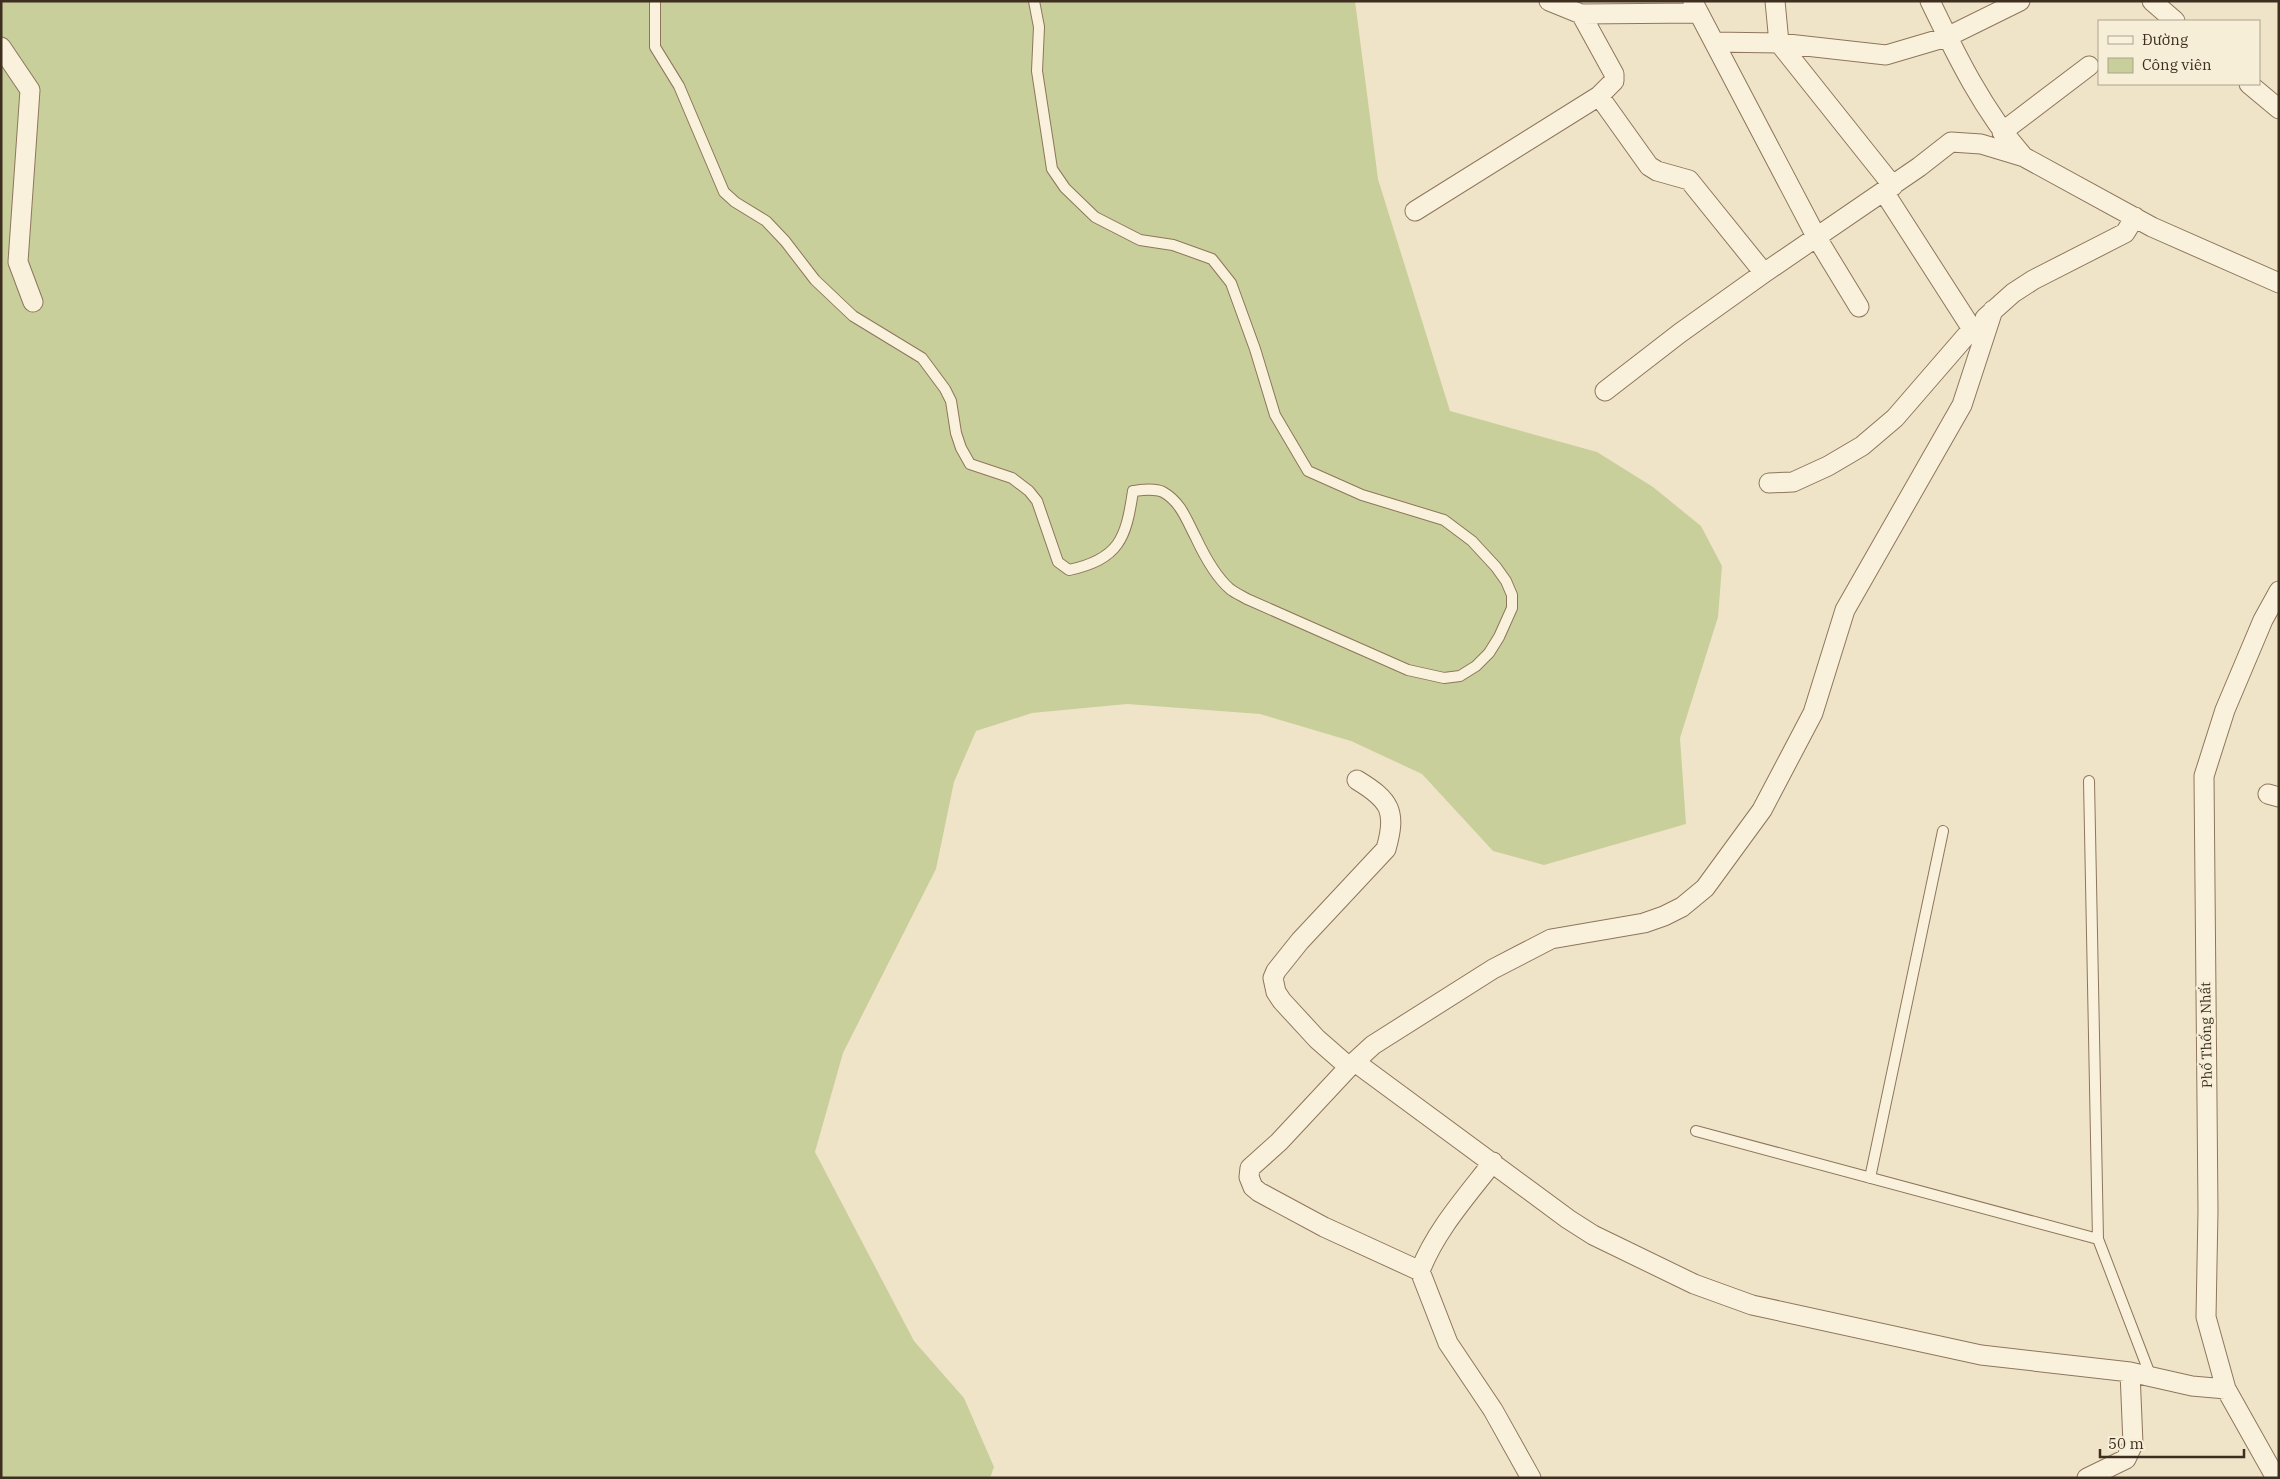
<svg xmlns="http://www.w3.org/2000/svg" width="2280" height="1479" font-family="'IBM Plex Serif',serif">
	<style>
		.green { fill: #c9cf9b }
		.lines { fill: none; stroke-linecap: round; stroke-linejoin: round }
		.service-casing { stroke: #8d765c; stroke-width: 12 }
		.minor-casing { stroke: #8d765c; stroke-width: 21 }
		.service { stroke: #faf1dc; stroke-width: 10 }
		.minor { stroke: #faf1dc; stroke-width: 19 }
		.labels { text-anchor: middle; stroke-width: 4.5; stroke-linejoin: round; paint-order: stroke }
		.street-label { font-size: 14px; fill: #3d2e20; stroke: #f7eed8 }
	</style>
	<rect width="100%" height="100%" fill="#f0e4c8"/>
	<path class="green" d="M1 1H1355L1378 179 1450 411 1597 452 1653 487 1701 526 1722 566 1718 617 1680 738 1686 824 1544 865 1493 851 1422 774 1351 741 1260 714 1127 704 1032 713 976 731 954 782 936 869 843 1053 815 1152 914 1341 964 1398 994 1467 990 1478H1Z"/>
	<g class="lines">
		<g class="service-casing">
			<path id="service" d="M655 1V47L679 86 724 192 735 202 766 221 785 241 815 280 853 316 922 358 945 389 951 401 956 433 961 448 970 464 1012 478 1029 491 1037 501 1058 562 1069 570C1119 559 1126 539 1133 491 1142 490 1154 488 1163 492 1181 502 1187 521 1196 538 1204 555 1216 577 1230 589 1235 593 1242 596 1247 599L1408 670 1444 678 1460 676 1476 666 1489 653 1499 637 1512 608V595L1506 581 1496 567 1472 541 1444 520 1362 495 1308 471 1275 415 1255 349 1231 283 1212 259 1173 245 1140 240 1095 217 1065 188 1052 169 1037 71 1039 27 1034 1
				M2089 781 2098 1239 2151 1377
				M1696 1131 2098 1239
				M1870 1178 1943 831"/>
		</g>
		<g class="minor-casing">
			<path id="minor" d="M1549 1 1581 14
				M1775 1 1779 43 1893 186
				M1930 1C1956 55 1984 112 2023 156
				M2152 1 2175 21
				M1693 2 1817 238 1859 307
				M1699 13 1581 14 1614 74V81L1599 96 1649 166 1657 171 1689 180 1764 273
				M1714 42 1779 43 1886 55 1947 37 2020 1
				M1 47 30 90 18 262 33 302
				M2249 84 2279 109
				M2002 132 2089 66
				M1415 211 1599 96
				M1985 318 2013 293 2033 280 2125 233 2135 217
				M1605 391 1680 333 1764 273 1919 167 1951 142 1981 144 2024 157 2152 227 2279 283
				M1769 483 1793 482 1828 466 1862 446 1895 418 1972 329 1884 192
				M2268 794 2279 797
				M1355 1062 1568 1219 1593 1235 1694 1284 1752 1305 1981 1355 2130 1372 2192 1386 2226 1389
				M1349 1067 1317 1039 1282 1001 1276 992 1273 978 1276 971 1300 941 1386 849C1397 811 1390 800 1357 780
				M1420 1271C1436 1230 1466 1197 1493 1162
				M1531 1478 1493 1410 1448 1343 1420 1271 1324 1227 1259 1192 1253 1187 1249 1177 1250 1168 1279 1142 1349 1067 1373 1045 1493 969 1551 939 1644 923 1664 916 1682 907 1705 888 1762 810 1813 713 1845 610 1962 405 1993 310
				M2087 1478 2126 1459 2133 1444 2130 1372
				M2276 1478 2226 1389 2206 1317 2208 1211 2204 776 2225 710 2263 620 2279 591"/>
		</g>
		<use href="#service" class="service"/>
		<use href="#minor" class="minor"/>
	</g>
	<g class="labels">
		<g class="street-label">
			<text transform="translate(2206 1035) rotate(-91)" y="5">Phố Thống Nhất</text>
		</g>
	</g>
	<rect width="2280" height="1479" fill="none" stroke="#3d2e20" stroke-width="5"/>
	<rect x="2098" y="20" width="162" height="65" fill="#f7eed8" stroke="#ada18e"/>
	<rect x="2108" y="36" width="25" height="8" fill="#faf1dc" stroke="#ada18e"/>
	<text x="2142" y="45" font-size="15" fill="#3d2e20">Đường</text>
	<rect x="2108" y="58" width="25" height="15" fill="#c9cf9b" stroke="#ada18e"/>
	<text x="2142" y="70" font-size="15" fill="#3d2e20">Công viên</text>
	<path d="M2100 1449v8h144v-8" fill="none" stroke="#3d2e20" stroke-width="2.5"/>
	<text x="2108" y="1449" font-size="15" fill="#3d2e20" stroke="#f7eed8" stroke-width="4" paint-order="stroke">50 m</text>
</svg>
